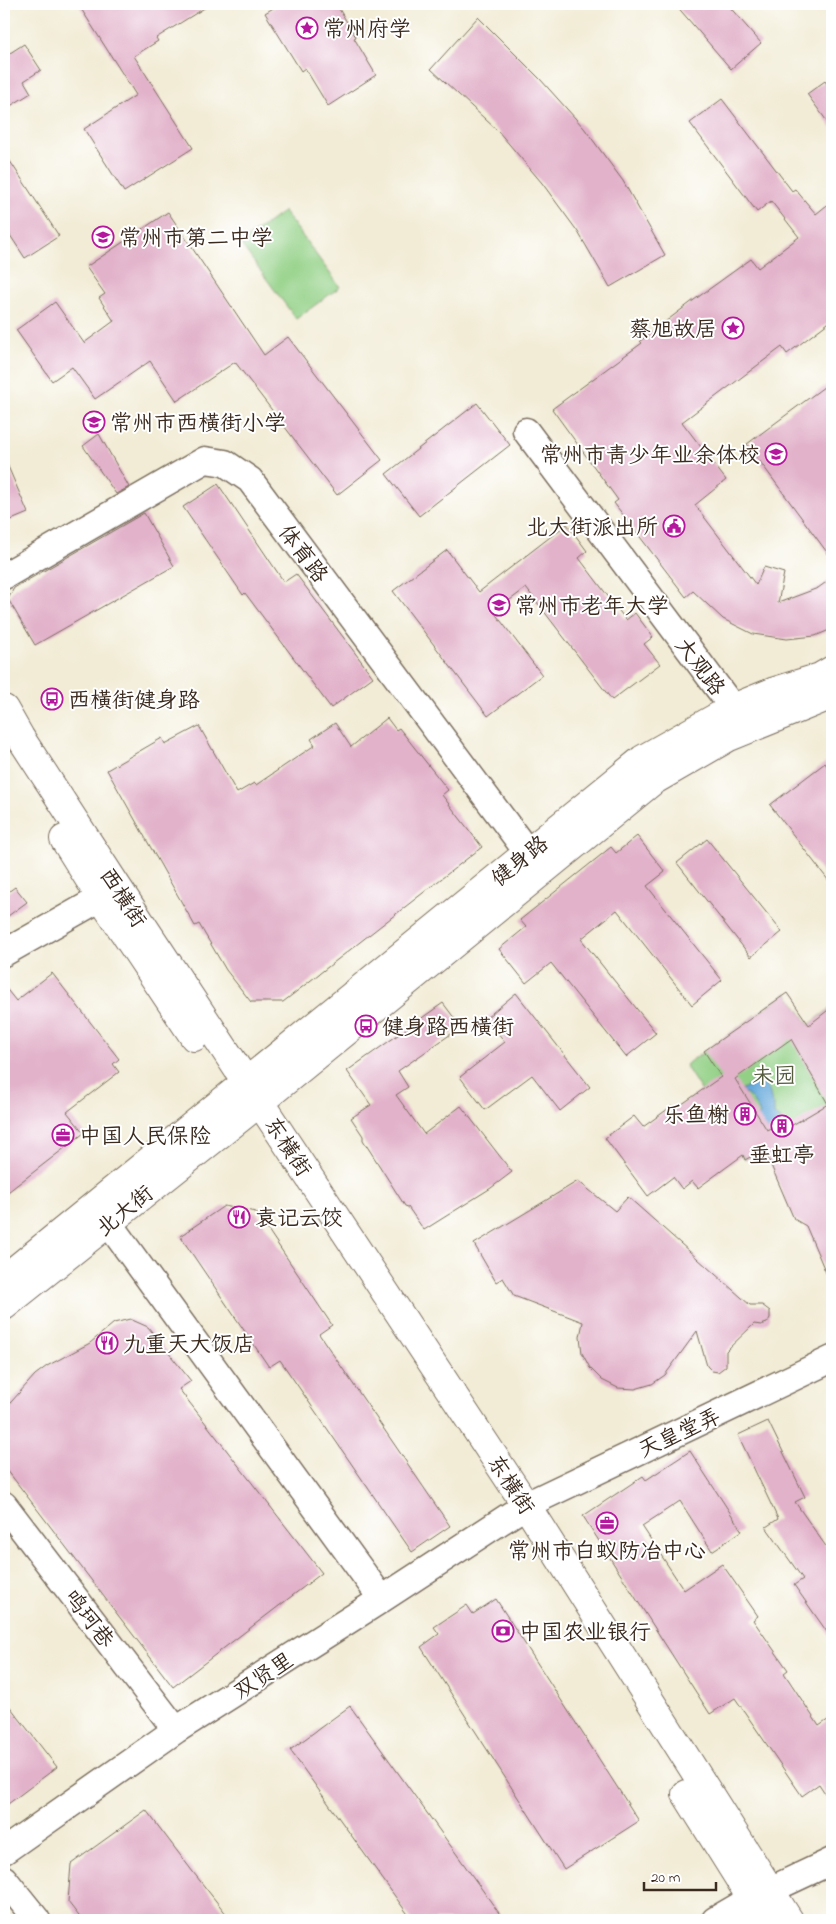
<svg xmlns="http://www.w3.org/2000/svg" width="836" height="1924" font-family="'Indie Flower','LXGW WenKai TC',sans-serif">
	<style>
		.green { fill: #93d086; stroke: #677d52 }
		.water { fill: #65a8da; stroke: #50697c }
		.building { fill: #e2b2ca; fill-rule: evenodd }
		.lines { fill: none; stroke-linecap: round; stroke-linejoin: round }
		.minor-casing { stroke: #7b6e5e; stroke-width: 29 }
		.major-casing { stroke: #7b6e5e; stroke-width: 30 }
		.minor { stroke: #fff; stroke-width: 26 }
		.major { stroke: #fff; stroke-width: 28 }
		.labels { text-anchor: middle; stroke-width: 4; stroke-linejoin: round; paint-order: stroke }
		.poi-label { font-size: 22px; fill: #3b2a1e; stroke: #fff; text-anchor: start }
		.street-label { font-size: 22px; fill: #3b2a1e; stroke: #fff }
		.park-label { font-size: 22px; fill: #555c3d; stroke: #fff }
	</style>
	<rect width="100%" height="100%" fill="#fff"/>
	<filter id="ink" filterUnits="userSpaceOnUse"><feTurbulence type="fractalNoise" baseFrequency=".02" numOctaves="2"/><feDisplacementMap in="SourceGraphic" scale="10" xChannelSelector="R" yChannelSelector="G"/><feConvolveMatrix kernelMatrix="1 2 1 2 8 2 1 2 1" color-interpolation-filters="sRGB"/></filter>
	<filter id="wash" filterUnits="userSpaceOnUse"><feTurbulence type="fractalNoise" baseFrequency=".0096" numOctaves="4" result="noise"/><feDisplacementMap in="SourceGraphic" scale="20" xChannelSelector="R" yChannelSelector="G"/><feGaussianBlur stdDeviation="1.12" result="paint"/><feColorMatrix in="noise" values="0 0 0 0 0 0 0 0 0 0 0 0 0 0 0 0 0 1.4 0 .05"/><feComposite in="paint" operator="in"/></filter>
	<g filter="url(#wash)">
		<rect width="100%" height="100%" fill="#f2ecd6"/>
		<path class="green" d="M284 211 340 287 296 319 240 243Z
			M787 993 809 1025 832 1007V1108L745 1160 685 1065Z"/>
		<path class="water" d="M755 1079H759C762 1084 769 1088 770 1094 772 1100 770 1101 774 1107V1115L781 1119 775 1123 773 1130 768 1133 757 1119 760 1114C755 1104 752 1097 742 1092V1089L749 1086Z"/>
		<g id="blocks">
			<path class="building" d="M78 4H211L156 38 158 41 134 56 193 148 124 192 84 129 136 95Z
				M280 4H336L356 37 354 38 376 75 328 106 305 68 301 71 265 13Z
				M675 4H727L761 43 731 69Z
				M478 17 540 79 584 128 623 181 665 255 610 287 578 232 542 183 498 131 431 69Z
				M24 44 41 70 24 81 31 93 4 110V51L7 55Z
				M825 81 832 91V128L807 94Z
				M722 99 792 191 795 189 816 214 832 201V320L787 354 782 347 682 422 726 480 695 505 756 585 764 567 784 573 778 603 818 588 832 578V629L815 636 787 639 753 634 723 619 693 591 686 597 614 503 618 500 552 409 642 343 640 341 694 300 751 259 758 268 799 237 771 201 757 212 690 123Z
				M4 152 59 236 25 258 4 226Z
				M168 212 264 355 288 337 382 460 337 495 235 362 177 401 150 361 95 399 72 367 52 381 16 330 55 302 84 343 114 321 99 298 105 294 86 267Z
				M832 381V559L747 444Z
				M477 403 510 445 419 516 386 474Z
				M99 434 129 487 116 494 83 446Z
				M4 457 28 513 4 523Z
				M218 484 284 582 296 574 373 677 331 708 245 593 243 595 183 507Z
				M144 513 174 566 35 645 8 599 14 588Z
				M567 524 587 551 579 558 626 620 635 613 653 637 644 644 660 664 612 700 526 588 494 612 542 675 488 716 393 591 447 550 479 592Z
				M387 718 396 730 399 728 448 790 442 795 482 847 283 1002H251L226 970 199 924 195 926 107 770 162 738 165 744 199 726 237 793 254 783 256 785 315 745 311 739 335 723 351 747Z
				M825 763 832 773V885L770 805Z
				M637 836 665 872 647 886 722 980 692 1005 617 910 581 939 656 1033 626 1057 551 963 526 983 499 949 526 927 520 920 611 847 616 853Z
				M707 839 782 932 751 957 677 863Z
				M15 887 27 902 4 919V895Z
				M52 973 119 1059 113 1064 119 1072 67 1112 84 1133 4 1195V986L16 1001Z
				M516 993 590 1087 560 1111 532 1075 485 1110 460 1077 505 1042 486 1018Z
				M787 993 809 1025 832 1007V1287L806 1226 794 1219 764 1149 745 1160 743 1155 698 1188 692 1181 682 1189 673 1177 648 1196 605 1138 634 1116 643 1127 672 1106 675 1109 721 1077 704 1051ZM791 1039 828 1104 789 1127 785 1119 767 1130 735 1079Z
				M443 1003 461 1027 398 1071 408 1087 396 1095 424 1134 461 1106 512 1172 491 1188 424 1230 408 1207 405 1206 363 1140V1136L351 1118 371 1105 347 1071Z
				M578 1181 615 1211 628 1197 750 1305H762L770 1311V1318L767 1323 761 1325 754 1324 726 1351V1366L718 1372 712 1371 707 1366 697 1331 665 1375 652 1384 635 1389 618 1388 602 1380 590 1368 582 1353 580 1337 583 1322 514 1296 503 1278 496 1282 474 1244Z
				M224 1206 256 1212 332 1325 319 1334 450 1526 412 1552 280 1360 269 1367 180 1236Z
				M130 1319 148 1327 191 1381 179 1389 322 1573 173 1687 4 1466V1410L35 1375 47 1366 90 1343 114 1323Z
				M768 1421 805 1497 795 1502 832 1555V1639L794 1585 803 1579 766 1527 778 1519 738 1435Z
				M690 1451 742 1531 712 1551 680 1501 642 1526 684 1590 722 1564 758 1616 753 1620 788 1670 784 1673 819 1726 832 1717V1804L819 1784 802 1796 735 1698 710 1714 583 1516 643 1476 646 1480Z
				M496 1599 639 1821 564 1869 421 1647 439 1634 434 1627 467 1605 473 1614Z
				M4 1699 57 1767 4 1807Z
				M350 1706 504 1920H412L290 1750Z
				M146 1810 193 1872 231 1920H82L68 1902 71 1864Z"/>
		</g>
	</g>
	<g filter="url(#ink)">
		<use href="#blocks" fill-opacity="0" stroke="#7b6e5e" stroke-width="1"/>
		<g class="lines">
			<g class="minor-casing">
				<path id="minor" d="M526 431 733 708
					M4 576 205 460 225 463 250 480 528 853
					M4 953 101 898
					M96 1206 382 1599
					M4 1505 176 1730
					M4 1851 176 1730 382 1599 526 1505 832 1359
					M4 1879 37 1920
					M715 1920 751 1899 832 1861"/>
			</g>
			<g class="major-casing">
				<path id="major" d="M4 709 20 737 118 888 526 1505 789 1920
					M64 839 101 898 194 1037
					M4 1279 643 759 733 708 775 691 820 677 832 670
					M4 1306 245 1114 653 781 729 737 832 695
					M686 1794 765 1920"/>
			</g>
			<use href="#minor" class="minor"/>
			<use href="#major" class="major"/>
		</g>
	</g>
	<defs>
		<g id="sight-ring" transform="scale(1.125)"><circle r="9.5" fill="#fff" stroke="#b5179e" stroke-width="1.5"/><path d="M0-6L1.8-2.2L6-1.7L2.9 1.2L3.7 5.4L0 3.3L-3.7 5.4L-2.9 1.2L-6-1.7L-1.8-2.2Z" fill="#b5179e"/></g>
		<g id="school-ring" transform="scale(1.125)"><circle r="9.5" fill="#fff" stroke="#b5179e" stroke-width="1.5"/><path d="M0-5L7-2L0 1L-7-2ZM-4 1L0 2.5L4 1V4Q0 6-4 4Z" fill="#b5179e"/></g>
		<g id="civic-ring" transform="scale(1.125)"><circle r="9.5" fill="#fff" stroke="#b5179e" stroke-width="1.5"/><path d="M-.6-6.5H3V-4.5H.6V-3L4-1V1h2V6H-6V1h2V-1L-.6-3ZM-1.2 2.5V6h2.4V2.5Z" fill="#b5179e"/></g>
		<g id="university-ring" transform="scale(1.125)"><circle r="9.5" fill="#fff" stroke="#b5179e" stroke-width="1.5"/><path d="M0-5L7-2L0 1L-7-2ZM-4 1L0 2.5L4 1V4Q0 6-4 4Z" fill="#b5179e"/></g>
		<g id="bus-ring" transform="scale(1.125)"><circle r="9.5" fill="#fff" stroke="#b5179e" stroke-width="1.5"/><path d="M-5-6H5V4H4V6H2V4H-2V6H-4V4H-5ZM-3.5-4V0h7V-4ZM-3.5 1.2v1.5H-2V1.2ZM2 1.2v1.5H3.5V1.2Z" fill="#b5179e"/></g>
		<g id="building-ring" transform="scale(1.125)"><circle r="9.5" fill="#fff" stroke="#b5179e" stroke-width="1.5"/><path d="M-4-6H4V6H1V3H-1V6H-4ZM-2.5-4.3h1.7v1.8h-1.7ZM.8-4.3h1.7v1.8H.8ZM-2.5-1h1.7V.8h-1.7ZM.8-1h1.7V.8H.8Z" fill="#b5179e"/></g>
		<g id="office-ring" transform="scale(1.125)"><circle r="9.5" fill="#fff" stroke="#b5179e" stroke-width="1.5"/><path d="M-6-3h4V-5.5h4V-3h4V5H-6ZM-1-4.5V-3h2v-1.5ZM-6 0V1H6V0Z" fill="#b5179e"/></g>
		<g id="restaurant-ring" transform="scale(1.125)"><circle r="9.5" fill="#fff" stroke="#b5179e" stroke-width="1.5"/><path d="M-5-6h1v4h1v-4h1v4h1v-4h1v5L-1.5 .5V6h-2V.5L-5-1ZM5-6V6H3V1.5H1.5Q1.5-4 5-6Z" fill="#b5179e"/></g>
		<g id="bank-ring" transform="scale(1.125)"><circle r="9.5" fill="#fff" stroke="#b5179e" stroke-width="1.5"/><path d="M-6-4H6V4H-6ZM0-2.3a2.3 2.3 0 1 0 0 4.6a2.3 2.3 0 1 0 0-4.6Z" fill="#b5179e"/></g>
	</defs>
	<g fill-rule="evenodd">
		<use href="#sight-ring" x="307" y="28"/>
		<use href="#school-ring" x="103" y="237"/>
		<use href="#sight-ring" x="733" y="328"/>
		<use href="#school-ring" x="94" y="422"/>
		<use href="#school-ring" x="776" y="454"/>
		<use href="#civic-ring" x="674" y="526"/>
		<use href="#university-ring" x="499" y="605"/>
		<use href="#bus-ring" x="52" y="699"/>
		<use href="#bus-ring" x="366" y="1026"/>
		<use href="#building-ring" x="745" y="1114"/>
		<use href="#building-ring" x="782" y="1126"/>
		<use href="#office-ring" x="63" y="1135"/>
		<use href="#restaurant-ring" x="239" y="1217"/>
		<use href="#restaurant-ring" x="107" y="1343"/>
		<use href="#office-ring" x="607" y="1523"/>
		<use href="#bank-ring" x="503" y="1631"/>
	</g>
	<g class="labels">
		<g class="poi-label">
			<text x="323" y="36">常州府学</text>
			<text x="119" y="245">常州市第二中学</text>
			<text x="717" y="336" text-anchor="end">蔡旭故居</text>
			<text x="110" y="430">常州市西横街小学</text>
			<text x="760" y="462" text-anchor="end">常州市青少年业余体校</text>
			<text x="658" y="534" text-anchor="end">北大街派出所</text>
			<text x="515" y="613">常州市老年大学</text>
			<text x="68" y="707">西横街健身路</text>
			<text x="382" y="1034">健身路西横街</text>
			<text x="729" y="1122" text-anchor="end">乐鱼榭</text>
			<text x="79" y="1143">中国人民保险</text>
			<text x="782" y="1162" text-anchor="middle">垂虹亭</text>
			<text x="255" y="1225">袁记云饺</text>
			<text x="123" y="1351">九重天大饭店</text>
			<text x="607" y="1558" text-anchor="middle">常州市白蚁防冶中心</text>
			<text x="519" y="1639">中国农业银行</text>
		</g>
		<g class="street-label">
			<text transform="translate(304 553) rotate(53)" y="8">体育路</text>
			<text transform="translate(701 666) rotate(53)" y="8">大观路</text>
			<text transform="translate(519 860) rotate(-39)" y="8">健身路</text>
			<text transform="translate(124 897) rotate(57)" y="8">西横街</text>
			<text transform="translate(289 1146) rotate(57)" y="8">东横街</text>
			<text transform="translate(124 1210) rotate(-39)" y="8">北大街</text>
			<text transform="translate(679 1432) rotate(-25)" y="8">天皇堂弄</text>
			<text transform="translate(512 1484) rotate(57)" y="8">东横街</text>
			<text transform="translate(90 1618) rotate(53)" y="8">鸣珂巷</text>
			<text transform="translate(263 1675) rotate(-33)" y="8">双贤里</text>
		</g>
		<g class="park-label">
			<text x="774" y="1083">未园</text>
		</g>
	</g>
	<rect width="836" height="1924" fill="none" stroke="#fff" stroke-width="20"/>
	<path d="M644 1882v8h72v-8" fill="none" stroke="#3b2a1e" stroke-width="2.5"/>
	<text x="651" y="1882" font-size="15" fill="#3b2a1e" stroke="#ffffff" stroke-width="4" paint-order="stroke">20 m</text>
</svg>
